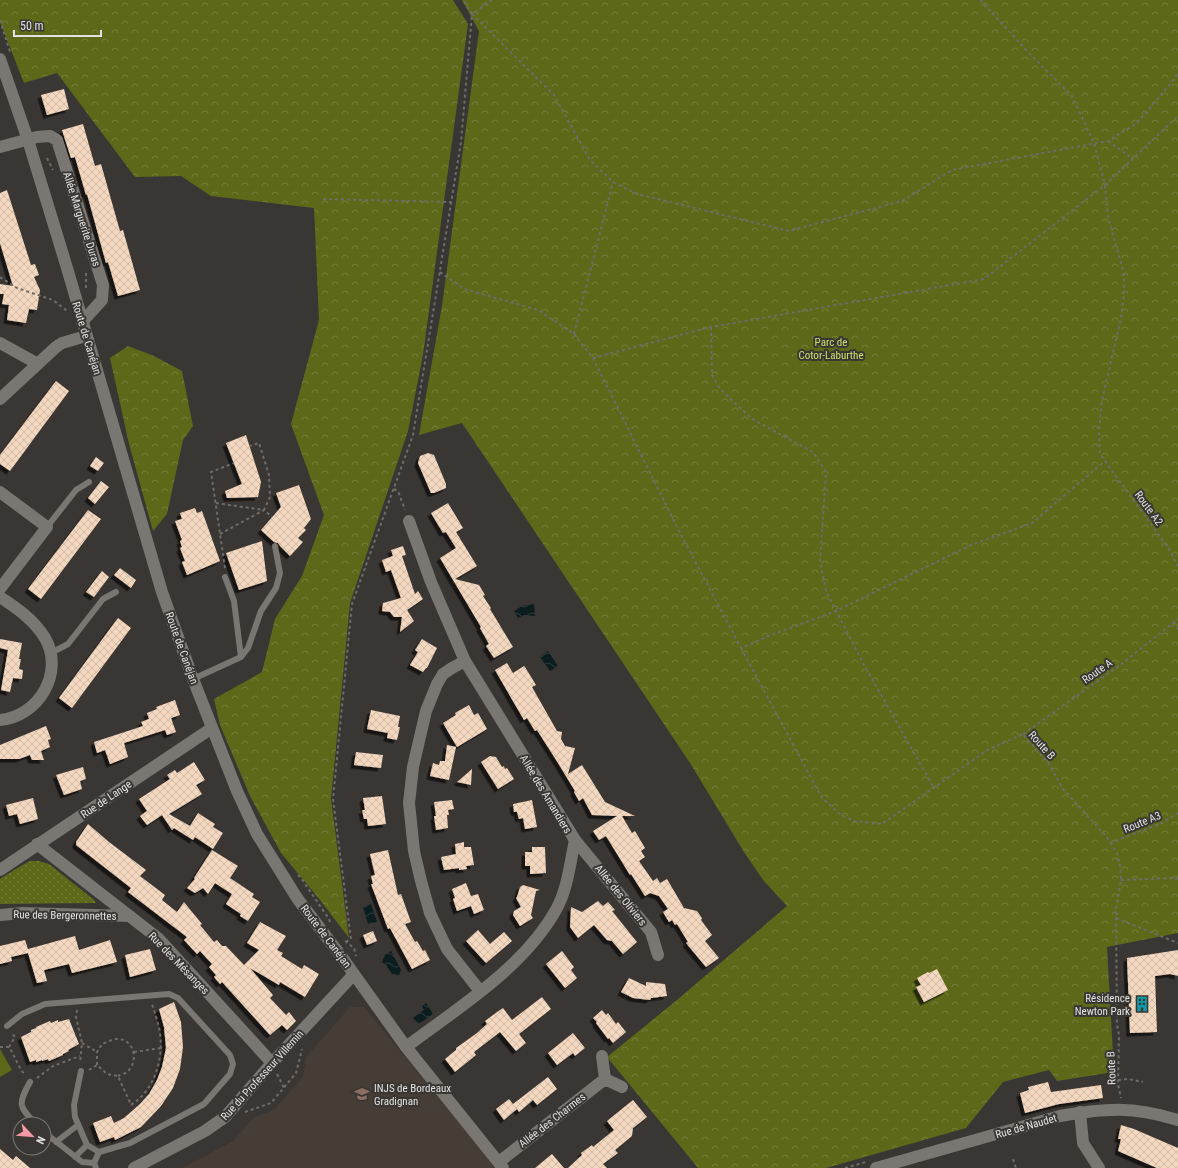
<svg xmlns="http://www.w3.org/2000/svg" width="1178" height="1168" font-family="'Roboto Condensed',sans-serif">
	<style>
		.built { fill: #453d36 }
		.forest { fill: url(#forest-crowns) }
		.park { fill: url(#park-dots) }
		.pitch { fill: #5d6919 }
		.water { fill: url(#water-waves) }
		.building { fill: url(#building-cross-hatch); filter: url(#shadow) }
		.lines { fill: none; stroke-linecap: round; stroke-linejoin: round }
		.path { stroke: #6f6c6a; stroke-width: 2; stroke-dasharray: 3 3; stroke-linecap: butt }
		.service { stroke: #7a7773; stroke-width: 6 }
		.minor { stroke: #7a7773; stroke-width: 12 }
		.tertiary { stroke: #7a7773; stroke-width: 12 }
		.labels { text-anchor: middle; stroke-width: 4; stroke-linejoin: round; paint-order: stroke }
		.street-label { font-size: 11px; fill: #e4e2e0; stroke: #393633 }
		.park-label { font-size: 11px; fill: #cde26d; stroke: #393633 }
		.poi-label { font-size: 11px; fill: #e4e2e0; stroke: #393633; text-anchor: end }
	</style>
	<defs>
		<pattern id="forest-crowns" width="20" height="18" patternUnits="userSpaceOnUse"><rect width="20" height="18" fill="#5d6919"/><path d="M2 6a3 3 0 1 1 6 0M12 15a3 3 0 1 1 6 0" fill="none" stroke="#747e3a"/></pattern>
		<pattern id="park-dots" width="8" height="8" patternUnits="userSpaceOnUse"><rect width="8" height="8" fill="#5d6919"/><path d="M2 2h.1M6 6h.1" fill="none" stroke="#747e3a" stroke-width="1.8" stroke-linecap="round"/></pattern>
		<pattern id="water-waves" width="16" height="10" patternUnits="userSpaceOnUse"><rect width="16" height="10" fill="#0c1d1f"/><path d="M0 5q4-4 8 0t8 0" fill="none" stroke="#2f3e3f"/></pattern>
		<pattern id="building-cross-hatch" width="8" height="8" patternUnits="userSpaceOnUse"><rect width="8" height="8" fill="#f4d7bf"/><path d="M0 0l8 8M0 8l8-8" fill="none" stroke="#d1baa6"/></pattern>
		<filter id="shadow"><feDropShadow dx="-3.5" dy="3.5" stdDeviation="0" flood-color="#0009"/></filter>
	</defs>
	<rect width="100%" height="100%" fill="#393633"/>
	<path class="built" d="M350 1007H364L483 1152 494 1168H182L233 1141 254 1117 274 1110 303 1077 306 1057Z"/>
	<path class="forest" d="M0 0H453L468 24 423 355 408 431 350 603 331 799 349 938 320 900 281 853 250 796 220 725 214 699 262 672 275 619 302 576 324 515 291 424 319 320 314 208 211 196 181 176 135 177 57 73 24 83 0 22Z
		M462 0H1178V933L1107 947 1114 1072 1057 1081 1049 1070 1003 1082 966 1128 826 1168H698L607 1057 677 1000 787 906 763 880 744 852 690 763 462 423 419 435 442 306 479 31Z
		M128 346 154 356 182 371 193 426 183 440 167 514 153 531 129 444 110 358Z"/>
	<path class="park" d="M30 861H39L49 864 93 899 96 903 0 904V879L19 867Z"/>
	<path class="pitch" d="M0 1049 12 1070 0 1077Z"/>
	<path class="water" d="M534 604 535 616 524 615 518 618 514 611 522 606Z
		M548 651 558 666 550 671 540 657Z
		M371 904 377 922 368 924 363 907Z
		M391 951 401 970 399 975 392 974 386 965 382 962 385 955Z
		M426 1003 433 1014 419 1024 413 1018 424 1010 422 1006Z"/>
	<path class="building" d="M64 89 69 109 47 115 41 95Z
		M83 124 95 166 101 164 120 231 123 230 140 290 118 296 108 262 106 263 87 194 86 195 75 157 71 158 62 130Z
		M7 190 31 265 35 264 39 275 34 277 40 290 37 310 29 309 26 323 7 320 9 305 2 304 4 294H0V284L13 286 0 243V193Z
		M56 381 69 391 10 471 0 464V455Z
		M246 435 261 482 258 497 227 498 225 491 242 484 226 443Z
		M428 453 434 455 446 484V488L434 493H431L418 463 420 456Z
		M96 457 104 463 98 471 90 466Z
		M101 481 109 487 95 504 88 498Z
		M299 485 311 519 304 528 306 530 298 538 303 542 290 556 280 546 278 543 274 542 261 530 281 507 276 493Z
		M448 503 463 528 456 532 477 566 455 579 479 585 485 595 483 596 491 608 490 609 513 647 494 658 486 646 489 644 480 628 481 627 440 558 456 548 446 532 443 533 431 513Z
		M195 508 197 513 202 511 220 561 187 575 182 562 185 561 180 548 182 547 180 541 182 540 175 521 182 519 180 513Z
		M88 510 101 519 41 599 28 589Z
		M262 541 267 581 239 590 226 553Z
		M403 546 406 555 402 556 415 594 418 591 423 599 407 610 414 621 400 632 402 617H394L390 612 382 611 383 603 401 598 391 570 386 572 382 560 393 556 391 550Z
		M120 568 136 580 131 588 114 575Z
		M102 571 109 577 94 597 86 592Z
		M118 618 131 628 72 708 59 698Z
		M0 639 22 643 19 659H21L19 669 23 670 22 679 13 678 10 692 1 690 8 650 0 648Z
		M422 639 437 648 427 668H426L423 672 410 665 418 652 415 650Z
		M507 663 513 673 524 666 525 667 536 685 532 687 557 731 562 732 561 739 565 746 575 748 568 774 582 765 605 802 635 816H622L632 833 635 831 645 848 641 851 645 857 639 861 653 881 657 878 660 883 667 879 684 908 697 911 702 918 701 920 712 935 705 941 719 958 706 967 686 943 688 942 677 924 675 925 672 920 669 922 663 912 668 909 659 896 650 893 645 896 631 874 630 875 606 836 599 840 593 831 617 816 592 815 583 798 579 801 574 792 575 791 558 763 537 730 535 731 527 718 524 720 495 670Z
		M175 700 180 715 171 718 176 732 167 735 165 730 124 743 128 757 110 764 105 750 97 753 94 742 143 726 141 722 149 719 147 713 157 709 156 707Z
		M469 705 474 715 478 713 487 729 457 747 443 723 456 715 455 713Z
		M371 710 400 716 398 727H400L397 740 387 738 388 733 367 729Z
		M46 726 51 739 48 740 50 747 41 751 44 760H32L30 755 19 759H0V745Z
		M447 745 456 747 449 780 430 776 433 763 439 765 440 761H445Z
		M356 752 383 755 381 768 354 765Z
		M490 756 496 757 502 767 504 766 505 769 507 768 514 779 498 789 481 762Z
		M194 762 205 780 196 785 202 794 169 814 190 826 198 813 215 824 213 827 223 833 213 849 195 837 193 840 174 828 172 830 162 815 147 825 140 816 147 811 139 799 170 779 167 775 175 770 177 773Z
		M83 767 86 779 80 781 82 789 64 795 56 775Z
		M472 769 471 785 457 782Z
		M382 796 386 824 368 826 367 819H364L362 810H365L363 798Z
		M33 798 38 819 20 824 17 814 9 816 6 805Z
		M452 800 454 809 448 810 449 815H447L448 828 436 830 434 816H436L434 802Z
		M532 800 537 827 525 829 523 818 519 819 517 812H514L513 804Z
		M88 824 109 842 146 870 140 876 165 895 162 900 177 912 184 902 202 924 200 925 214 942 217 940 222 946H226L244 965 259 950 247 943 260 922 286 936 277 950 283 953 281 956 302 969 304 965 319 974 305 997 280 982 279 985 250 968 273 995 270 998 286 1015 289 1012 296 1021 287 1030 282 1025 270 1035 222 982 220 984 214 977 216 975 209 967 212 964 200 951 197 954 184 940 187 937 128 892 131 888 76 845V842Z
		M464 842V847H471L474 865 466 866 467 869 459 870V868L444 870 441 857 456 854 455 844Z
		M532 847H545L546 873 530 874V866H525V852H532Z
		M212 850 238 866 230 878 254 894 252 897 260 902 248 921 240 916 241 914 226 904 232 894 215 883 208 894 203 888 195 893 187 888 195 879 194 878Z
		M388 850 398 895 401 894 411 922 405 924 415 942 417 941 423 951 425 950 430 960 412 969 390 928 388 929 371 884H373L371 876 375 875 370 854Z
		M466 883 471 896 478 894 484 910 474 914 471 906 457 911 453 899 455 898 452 889Z
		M523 885 540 890 536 891 531 915 533 918 520 926 513 915 514 911 521 907 516 898 517 897 520 887Z
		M598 901 603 906 608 902 615 910 612 911 637 942 623 954 612 941 607 940 594 925 578 938 570 927 571 907 582 912Z
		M478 930 490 944 504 932 512 941 486 963 466 941Z
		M373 931 377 941 367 945 363 935Z
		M75 936 79 950 110 940 117 962 72 973 69 964 44 970 47 981 37 983 28 953 11 957 12 961 0 964V946L25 940 28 949Z
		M150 949 156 970 130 977 125 955Z
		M1178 950V976L1170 974 1155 976 1157 1032 1130 1033 1127 958Z
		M562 951 574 967 571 970 577 978 565 988 546 964Z
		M937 969 948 990 924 1002 916 987 921 985 917 978 928 972 929 973Z
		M629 978 646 986V982L665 984 667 996 651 998 650 1000 633 998 621 992Z
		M542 997 551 1009 519 1034 526 1043 516 1051 500 1032 474 1052 476 1055 455 1072 445 1059 456 1050V1048L477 1033 487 1024 485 1021 497 1012 503 1008 512 1020Z
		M174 1002 181 1022 183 1047 180 1069 173 1088 161 1106 141 1127 115 1140 114 1137 100 1142 93 1123 111 1116 114 1123 124 1118 140 1104 149 1094 157 1080 162 1067 166 1048 164 1027 159 1009Z
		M602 1010 606 1015 608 1013 616 1024 618 1022 626 1032 613 1043 609 1038 608 1039 596 1023 597 1022 593 1018Z
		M69 1019 79 1044 68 1050 69 1051 63 1054V1055L49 1061 48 1059 42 1061V1060L36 1062V1060L30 1062 21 1037 31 1032V1030L36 1028V1027L50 1021 51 1023 58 1020V1022Z
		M573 1033 585 1048 575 1056 573 1053 557 1065 548 1053Z
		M548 1077 557 1089 537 1105 533 1100 519 1112 517 1109 504 1120 496 1109 509 1099 513 1104Z
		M1048 1082 1051 1092 1101 1085 1103 1098 1059 1104 1025 1113 1020 1093 1029 1090 1028 1087Z
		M633 1100 647 1117 633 1128 632 1136 615 1150 618 1153 603 1164 607 1168H568L582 1155 581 1153 592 1145 593 1147 614 1130 607 1121Z
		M1121 1125 1134 1129 1178 1148V1168H1157L1118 1151 1121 1139H1118Z
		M0 1149 13 1160 16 1156 30 1168H0Z
		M552 1154 564 1168H535Z"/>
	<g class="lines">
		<path class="path" d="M492 0 472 14 554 95 590 160 613 182 637 194 789 231 902 201 952 170 1108 141 1137 123 1176 77 1178 71
			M980 0 1028 52 1072 96 1094 143 1105 185 1178 116
			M0 20 10 52
			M1108 141 1133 159
			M47 158 53 170
			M1105 185 1108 217 1124 274V295L1121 318 1102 400 1099 431 1100 453 1105 461 1169 549 1178 566
			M323 199 451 202
			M440 272 464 289 538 310 574 334 593 358 677 527 741 648 771 635 836 611 971 545 1032 523 1105 461
			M0 277 17 288 53 300 67 311
			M86 288V273
			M711 327 712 375 720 389 752 419 813 452 826 472 820 561 826 591 863 663 934 788
			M574 334 613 182
			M593 358 711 327 984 279 1105 185
			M394 489 398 491 405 510
			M216 503 264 510 270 497 269 475 259 443 250 446
			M220 534 264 510 272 517
			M225 568 211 472 234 463
			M1174 622 1178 629
			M741 648 822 798 841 815 854 821 882 824 989 749 1023 734 1049 764 1063 789 1106 836 1117 853 1120 864 1121 880 1116 909 1117 1025 1119 1035 1118 1084 1121 1098
			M1023 734 1119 666 1178 619
			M1110 843 1162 823 1178 813
			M298 875 301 878 329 919 330 922
			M1121 880 1175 878 1178 880
			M1116 918 1178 943
			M345 941 354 948 356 956
			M346 942 351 939 333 799 352 604 413 435 461 142 472 14 463 0
			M77 1010 76 1017 82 1043 80 1063
			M82 1043 97 1052
			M0 1047H9C15 1056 18 1067 25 1075
			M9 1047 15 1037 11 1032
			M134 1052 161 1048
			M97 1065V1052L102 1044C107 1042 112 1039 117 1039 135 1039 139 1062 127 1072 124 1074 120 1075 118 1076
			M89 1070 97 1065 107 1074 118 1076 131 1105C135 1102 139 1099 143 1095 157 1079 163 1055 160 1034 159 1024 155 1014 152 1004
			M277 1074 284 1088
			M37 1078 53 1066 80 1056
			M1118 1080 1128 1079 1143 1082
			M245 1112 271 1103 296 1073 302 1049
			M1013 1159 1016 1168
			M845 1168 866 1162"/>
		<path class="service" d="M47 527 76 490 89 482
			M51 653 68 644 103 599 116 592
			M241 657 248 648 261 611 276 588 280 573 275 546
			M193 679 241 657 234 601 225 577
			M7 1026 22 1014 45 1004 169 994 178 998 230 1055 233 1064 230 1074 204 1104 130 1143 99 1152 94 1163 96 1168
			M81 1071 74 1105 75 1117 87 1145 99 1152
			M30 1082C18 1104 18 1106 36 1124
			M44 1132 82 1162 94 1163
			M56 1142 78 1125
			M75 1157 87 1145"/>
		<path class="minor" d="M0 147 37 137 50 136 57 140 103 285 102 300 82 322
			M0 343 38 364
			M0 399 56 347 62 343 86 336
			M0 492 47 527 0 589
			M0 597C17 608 34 620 45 638 65 673 38 717 0 720
			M465 661 452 668 443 674 437 684 426 711 413 767 409 803 414 851 421 881 430 913 447 949 480 991
			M575 840 651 932 658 955
			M37 844 159 939 272 1063
			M0 870 212 728
			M0 915 22 913 130 916
			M406 1047C459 1007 525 967 557 908 568 887 570 863 575 840L465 661 431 582 409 521
			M602 1056 605 1079
			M1080 1112 1083 1143 1099 1168
			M499 1162 605 1079 622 1087"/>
		<path class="tertiary" d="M0 59 28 140 67 268 162 592 193 679 237 791 257 834 297 898 341 956 406 1047 503 1168
			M134 1168 205 1131 225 1117 272 1063 354 974
			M876 1168 1060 1116C1106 1108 1133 1106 1178 1120"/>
	</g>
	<defs>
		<g id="building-bare" transform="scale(1.2)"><path d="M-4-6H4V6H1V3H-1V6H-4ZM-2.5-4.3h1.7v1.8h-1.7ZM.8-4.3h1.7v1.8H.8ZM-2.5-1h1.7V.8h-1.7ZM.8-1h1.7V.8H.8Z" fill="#0f9aa8" stroke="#393633" stroke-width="2.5" paint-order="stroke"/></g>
		<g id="school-bare" transform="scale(1.2)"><path d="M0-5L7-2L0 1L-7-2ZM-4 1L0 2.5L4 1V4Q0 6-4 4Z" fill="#8d6e63" stroke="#393633" stroke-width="2.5" paint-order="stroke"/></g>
	</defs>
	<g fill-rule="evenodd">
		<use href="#building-bare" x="1142" y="1004"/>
		<use href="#school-bare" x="362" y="1094"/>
	</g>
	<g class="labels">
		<g class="street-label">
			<text transform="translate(82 219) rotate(72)" y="4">Allée Marguerite Duras</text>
			<text transform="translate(87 338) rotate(73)" y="4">Route de Canéjan</text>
			<text transform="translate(1149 508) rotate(54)" y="4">Route A2</text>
			<text transform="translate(182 648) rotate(70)" y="4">Route de Canéjan</text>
			<text transform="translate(1097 671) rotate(-35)" y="4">Route A</text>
			<text transform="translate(1042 745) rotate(48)" y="4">Route B</text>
			<text transform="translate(546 794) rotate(59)" y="4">Allée des Amandiers</text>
			<text transform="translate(106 799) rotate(-34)" y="4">Rue de Lange</text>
			<text transform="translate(1142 822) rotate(-22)" y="4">Route A3</text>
			<text transform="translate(621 895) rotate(51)" y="4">Allée des Oliviers</text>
			<text transform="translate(65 915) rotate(1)" y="4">Rue des Bergeronnettes</text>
			<text transform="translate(326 936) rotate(53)" y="4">Route de Canéjan</text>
			<text transform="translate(179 963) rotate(46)" y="4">Rue des Mésanges</text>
			<text transform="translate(1111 1068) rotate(-92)" y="4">Route B</text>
			<text transform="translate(262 1075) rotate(-48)" y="4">Rue du Professeur Villemin</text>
			<text transform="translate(552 1120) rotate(-38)" y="4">Allée des Charmes</text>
			<text transform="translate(1026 1126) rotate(-16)" y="4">Rue de Naudet</text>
		</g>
		<g class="park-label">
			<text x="831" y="346">Parc de<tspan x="831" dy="13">Cotor-Laburthe</tspan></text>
		</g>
		<g class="poi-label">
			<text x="1130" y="1002">Résidence<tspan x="1130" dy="13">Newton Park</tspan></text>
			<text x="374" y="1092" text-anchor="start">INJS de Bordeaux<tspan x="374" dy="13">Gradignan</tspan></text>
		</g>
	</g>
	<g transform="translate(32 1136) rotate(116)"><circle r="19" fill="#393633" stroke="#7d7b78"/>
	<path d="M0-3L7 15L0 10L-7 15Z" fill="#f49aa5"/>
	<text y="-6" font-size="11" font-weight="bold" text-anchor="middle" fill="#e4e2e0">N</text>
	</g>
	<path d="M14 30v6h87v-6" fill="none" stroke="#e4e2e0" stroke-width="2"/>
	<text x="20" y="30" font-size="12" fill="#e4e2e0" stroke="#393633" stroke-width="3" paint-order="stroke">50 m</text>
</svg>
